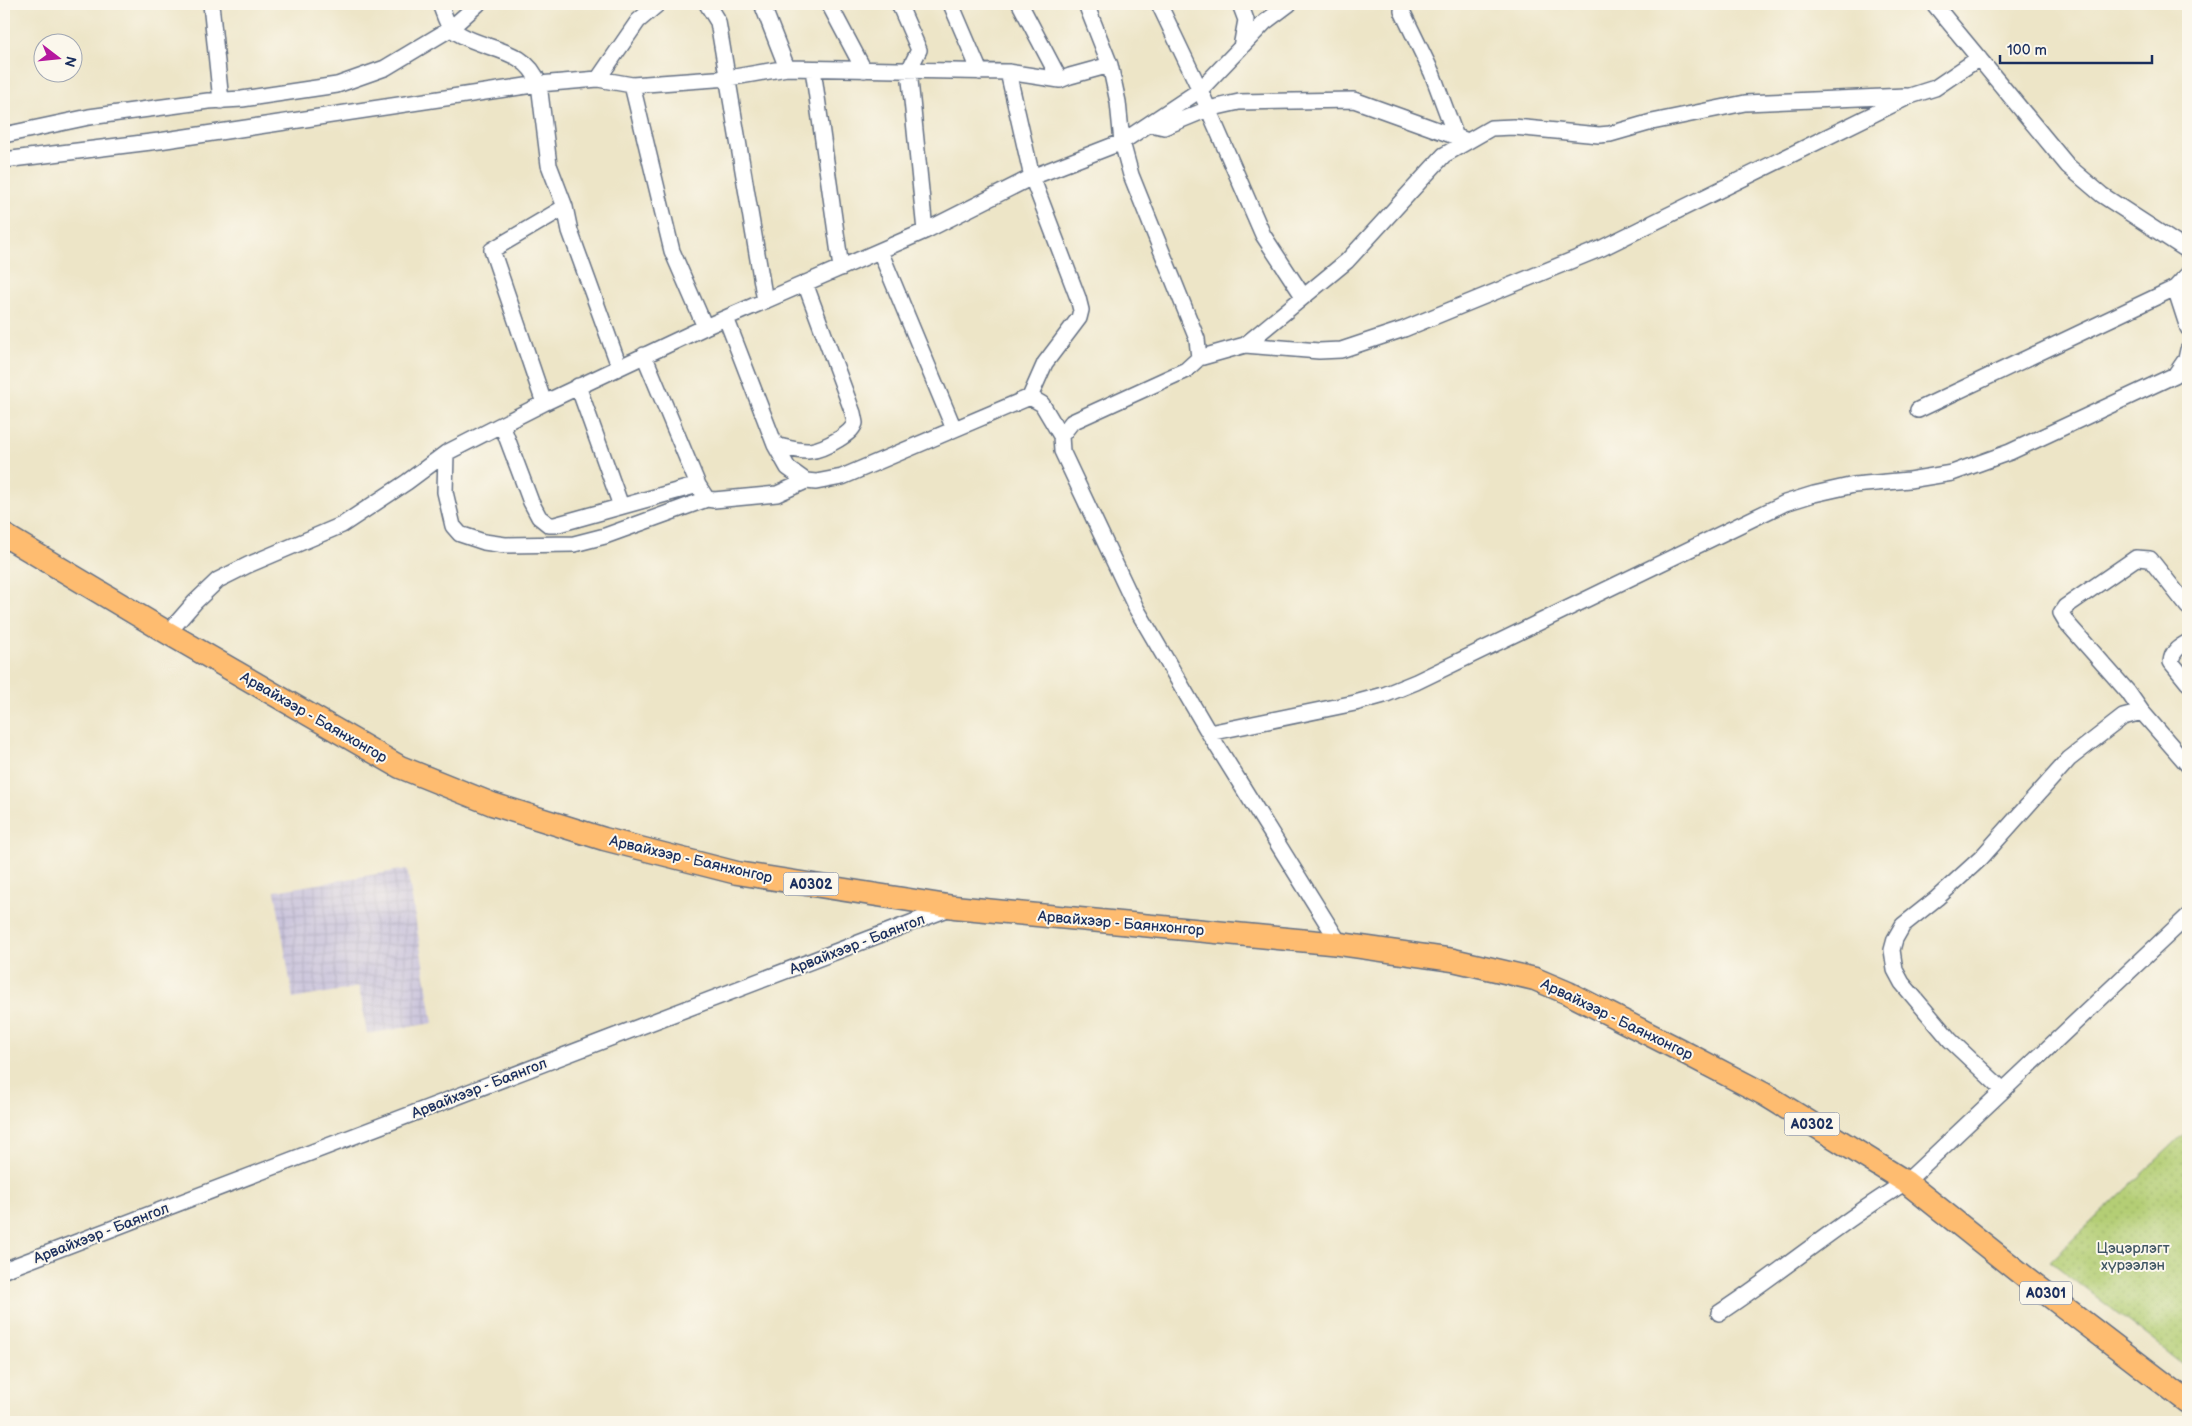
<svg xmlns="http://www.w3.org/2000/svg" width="2192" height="1426" font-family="'Balsamiq Sans',sans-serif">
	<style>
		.industrial { fill: url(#industrial-grid) }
		.grass { fill: url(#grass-dots); stroke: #687e69 }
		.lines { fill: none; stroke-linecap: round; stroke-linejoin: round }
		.minor-casing { stroke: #646f83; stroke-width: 18 }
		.highway-casing { stroke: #646f83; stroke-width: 25 }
		.minor { stroke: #fff; stroke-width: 15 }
		.highway { stroke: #febc70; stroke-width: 22 }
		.labels { text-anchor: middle; stroke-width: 4; stroke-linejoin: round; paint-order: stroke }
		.shield { fill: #fbf7ec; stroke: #5e6b89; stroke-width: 1 }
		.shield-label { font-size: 14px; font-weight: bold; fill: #1b2f5e }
		.street-label { font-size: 15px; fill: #1b2f5e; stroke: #fbf7ec }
		.park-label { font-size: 15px; fill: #415764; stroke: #fbf7ec }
	</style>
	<defs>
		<pattern id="industrial-grid" width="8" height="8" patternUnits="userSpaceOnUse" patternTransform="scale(1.25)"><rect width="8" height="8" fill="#c6c0da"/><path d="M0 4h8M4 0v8" fill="none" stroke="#aaa5be"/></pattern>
		<pattern id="grass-dots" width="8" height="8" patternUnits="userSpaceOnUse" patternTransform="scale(1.25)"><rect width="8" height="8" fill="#b4ce74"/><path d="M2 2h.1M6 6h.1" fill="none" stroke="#9ab167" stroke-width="1.8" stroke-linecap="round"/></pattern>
	</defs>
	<rect width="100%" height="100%" fill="#fbf7ec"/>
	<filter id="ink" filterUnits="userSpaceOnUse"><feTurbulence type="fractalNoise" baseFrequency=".02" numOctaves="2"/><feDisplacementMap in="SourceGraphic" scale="10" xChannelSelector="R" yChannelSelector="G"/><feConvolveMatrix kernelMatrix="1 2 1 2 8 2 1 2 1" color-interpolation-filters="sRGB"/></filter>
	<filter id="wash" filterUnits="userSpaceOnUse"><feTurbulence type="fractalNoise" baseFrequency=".0096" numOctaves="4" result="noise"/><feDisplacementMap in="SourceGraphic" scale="20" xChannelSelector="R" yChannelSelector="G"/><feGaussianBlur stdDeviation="1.12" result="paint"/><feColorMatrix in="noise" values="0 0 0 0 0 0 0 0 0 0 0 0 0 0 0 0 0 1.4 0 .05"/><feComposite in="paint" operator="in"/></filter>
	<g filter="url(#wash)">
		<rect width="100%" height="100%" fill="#ede5c7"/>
		<path class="industrial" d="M407 869 433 1023 367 1034 359 987 293 999 275 891Z"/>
		<path class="grass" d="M2188 1130V1368L2050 1261Z"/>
	</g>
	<g filter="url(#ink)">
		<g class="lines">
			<g class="minor-casing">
				<path id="minor" d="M211 4 221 101
					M440 4C443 11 446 23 451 29 453 31 458 33 461 35 489 51 527 49 539 84L549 165 565 207 570 231 619 366
					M707 4 718 22 765 301
					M762 4 787 68
					M829 4 864 70
					M899 4 919 50 909 70 925 231
					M951 4 980 72
					M1020 4 1060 80
					M1086 4 1110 65 1118 102 1122 142 1131 175 1197 339 1199 358 1186 370 1072 422 1061 436 1062 451 1136 608 1209 733 1340 944
					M1159 4 1200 90 1263 235 1303 296
					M1240 4 1246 20 1241 47
					M1403 4 1402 11 1432 73 1456 137
					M1934 4 2068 166 2102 195 2188 251
					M813 69 841 268
					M1008 72 1032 177 1078 298 1081 310 1079 318 1045 363 1030 397
					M598 79 638 21 658 4
					M632 85 672 251 705 327
					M1150 124 1164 127 1208 109 1239 102 1354 100 1468 141
					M4 135 89 117 208 101 242 99 337 85 385 68 450 29 478 4
					M4 160 159 141 539 84 598 79 632 85 729 78 787 68 1008 72 1060 80 1070 76 1110 65
					M880 251 954 429
					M2175 288 2188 328
					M726 318 775 445 788 468 806 481 816 482 842 477 1030 397 1042 404 1061 436
					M1245 345 1347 261 1444 155 1491 128 1514 127 1599 135 1610 134 1652 122 1745 103 1906 96
					M644 355 698 485 707 499 714 500 777 494 806 481
					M1199 358 1245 345 1319 351 1341 350 1404 329 1602 248 1910 96 1935 88 1979 58
					M578 386 621 506
					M544 403 492 250 565 207
					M1918 410 2175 288 2188 274
					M502 425 531 502 539 517 549 525H555L698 485
					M775 445C804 452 811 456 839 439 845 435 852 431 855 423L853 413 805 283
					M446 453 445 492 453 526 460 534 484 542 505 545 574 544 605 536 707 499
					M168 633 195 602 218 580 248 565 342 525 407 482 446 453 544 403 705 327 925 231 1032 177 1122 142 1200 90 1265 22 1289 4
					M2188 642C2179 647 2172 651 2171 662L2188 683
					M2142 712 2128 692 2067 623 2061 613 2065 607 2136 558 2150 559 2188 607
					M1209 733 1355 703 1384 695 1416 682 1785 503 1814 494 1854 485 1909 480 1952 473 2010 452 2175 375 2186 359 2188 350
					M2003 1090 1950 1040 1902 983 1895 970 1892 950 1895 939 1903 925 1937 898 1981 858 2069 759 2123 717 2142 712 2188 765
					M4 1270 950 908
					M1719 1313C1783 1271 1841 1221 1906 1182L2188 916"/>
			</g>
			<g class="highway-casing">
				<path id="highway" d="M4 535 168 633 400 767 492 804 604 839 737 873 954 907 1340 944 1453 960 1535 979 1568 993 1676 1048 1764 1094 1906 1182 2025 1277 2188 1402"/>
			</g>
			<use href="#minor" class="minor"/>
			<use href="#highway" class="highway"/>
		</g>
	</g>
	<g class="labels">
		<g class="shield">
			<rect x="783.5" y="872.5" width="55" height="23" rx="4"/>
			<rect x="1784.5" y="1112.5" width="55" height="23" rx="4"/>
			<rect x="2020" y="1281.5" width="52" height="23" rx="4"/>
		</g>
		<g class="shield-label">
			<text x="811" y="889">A0302</text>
			<text x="1812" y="1129">A0302</text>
			<text x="2046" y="1298">A0301</text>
		</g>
		<g class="street-label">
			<text transform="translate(314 717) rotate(30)" y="5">Арвайхээр - Баянхонгор</text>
			<text transform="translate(691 859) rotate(13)" y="5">Арвайхээр - Баянхонгор</text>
			<text transform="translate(1121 923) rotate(5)" y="5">Арвайхээр - Баянхонгор</text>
			<text transform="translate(857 944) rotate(-21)" y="5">Арвайхээр - Баянгол</text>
			<text transform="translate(1617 1019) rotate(26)" y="5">Арвайхээр - Баянхонгор</text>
			<text transform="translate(479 1088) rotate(-21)" y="5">Арвайхээр - Баянгол</text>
			<text transform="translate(101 1233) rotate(-21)" y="5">Арвайхээр - Баянгол</text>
		</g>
		<g class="park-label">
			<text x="2133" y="1253">Цэцэрлэгт<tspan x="2133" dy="17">хүрээлэн</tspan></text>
		</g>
	</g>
	<rect width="2192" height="1426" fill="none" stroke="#fbf7ec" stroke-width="20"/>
	<g transform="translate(58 58) rotate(106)"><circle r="24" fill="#fbf7ec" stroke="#a1a7b3"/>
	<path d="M0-4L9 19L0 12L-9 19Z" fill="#b5179e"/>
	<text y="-8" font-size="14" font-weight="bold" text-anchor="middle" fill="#1b2f5e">N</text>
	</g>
	<path d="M2000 55v8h152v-8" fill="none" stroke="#1b2f5e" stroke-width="2.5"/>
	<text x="2007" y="55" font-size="15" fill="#1b2f5e" stroke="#fbf7ec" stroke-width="4" paint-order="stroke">100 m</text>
</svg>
